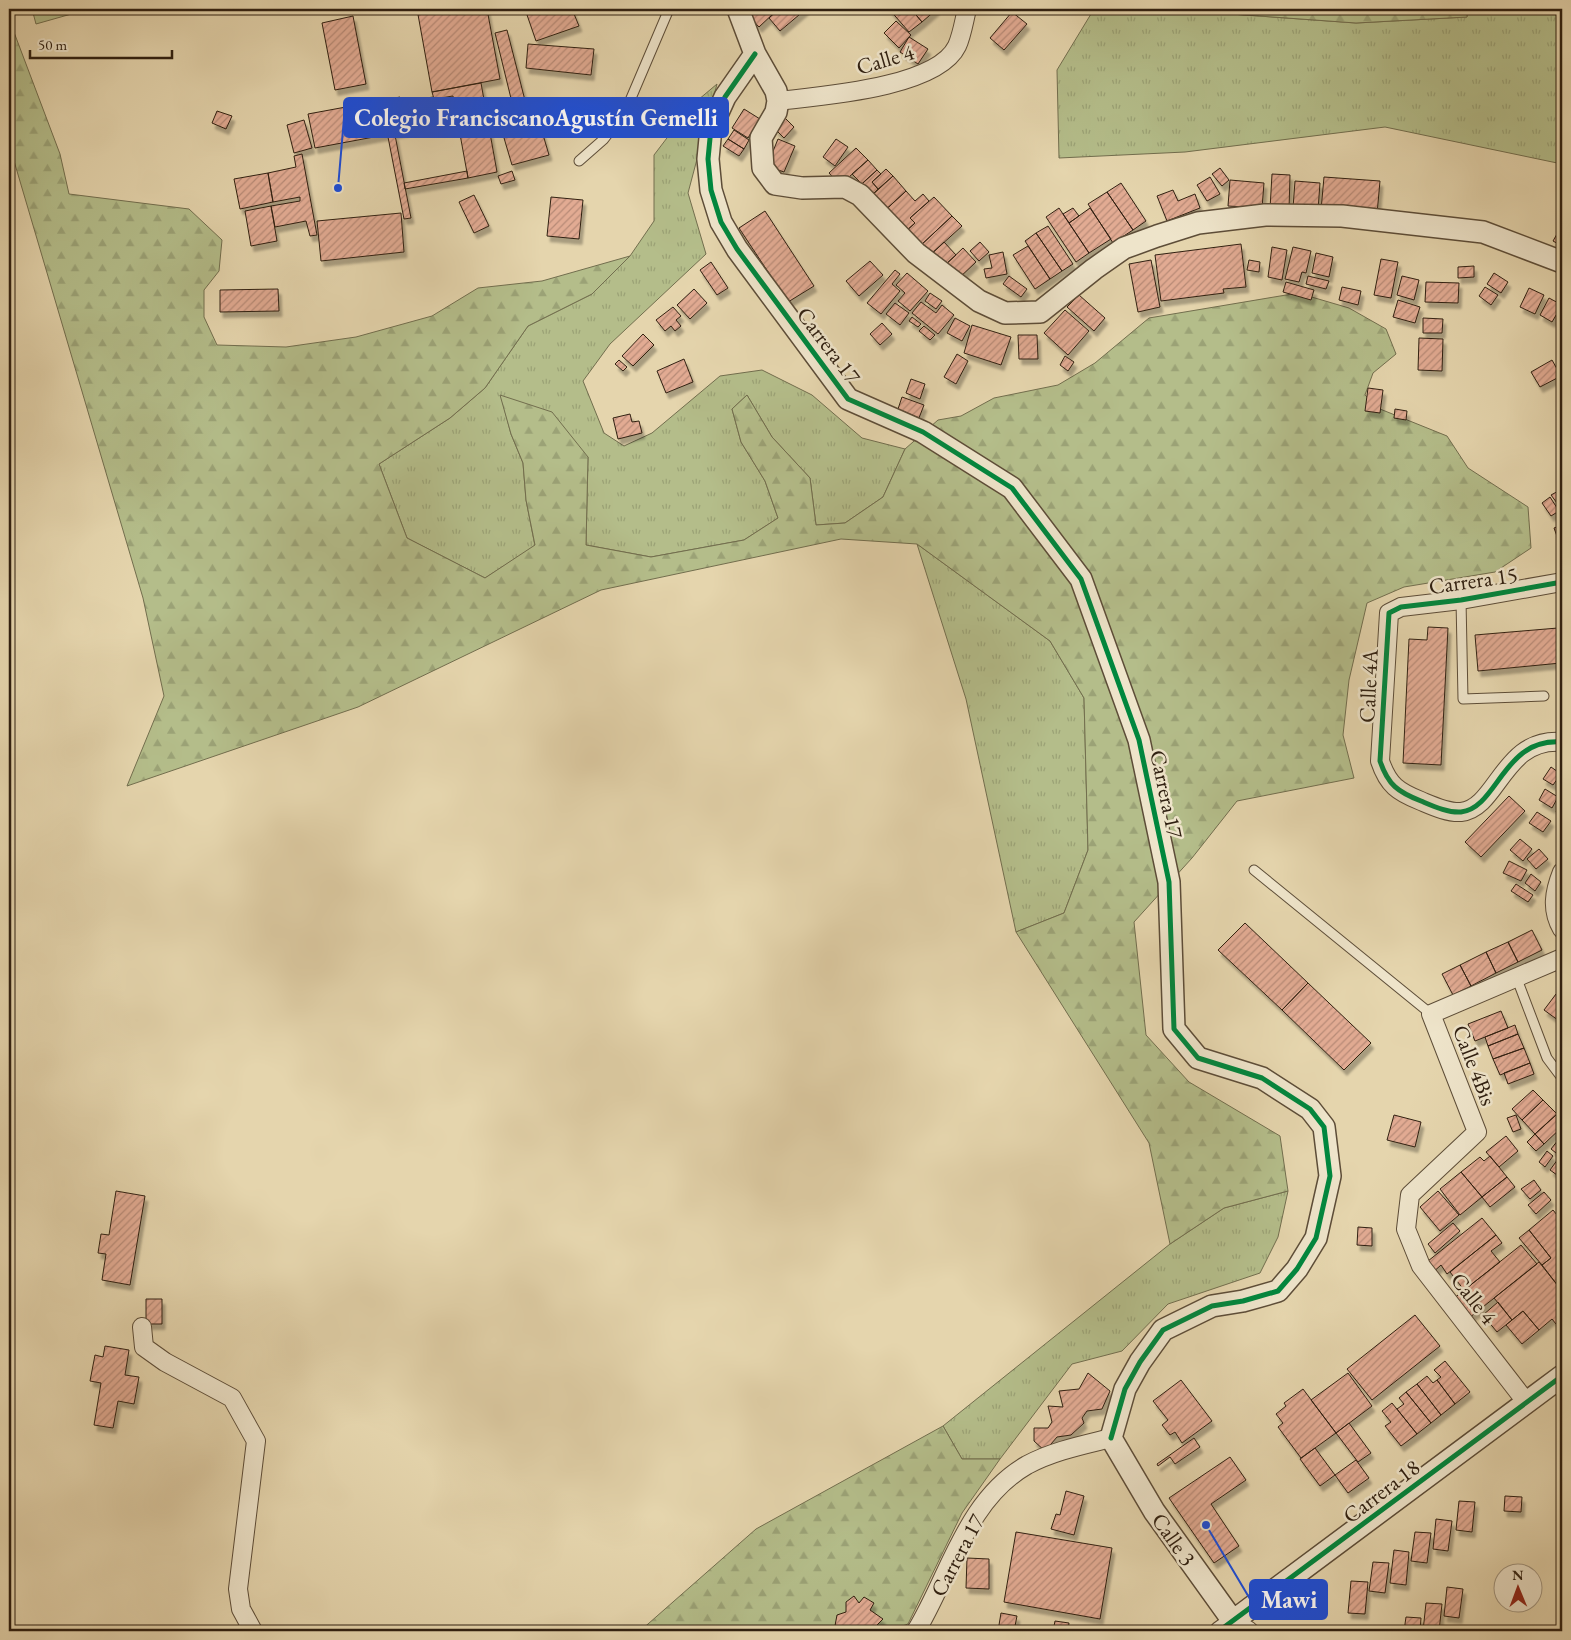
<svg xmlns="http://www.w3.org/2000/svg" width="1571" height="1640" font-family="'EB Garamond',serif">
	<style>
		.grass { fill: url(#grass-tufts); stroke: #726e4e }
		.forest { fill: url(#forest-firs); stroke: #726e4e }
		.pitch { fill: #b4bd8a; stroke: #726e4e }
		.building { fill: url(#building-hatch); stroke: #302011; filter: url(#shadow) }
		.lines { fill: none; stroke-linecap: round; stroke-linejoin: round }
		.service-casing { stroke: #5d4d38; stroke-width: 11 }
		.minor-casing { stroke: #5d4d38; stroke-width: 20 }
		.tertiary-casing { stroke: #5d4d38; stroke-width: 24 }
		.service { stroke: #eee4ca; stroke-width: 9 }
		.minor { stroke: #eee4ca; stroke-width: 18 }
		.tertiary { stroke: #eee4ca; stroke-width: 21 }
		.cycleway-casing { stroke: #eee4ca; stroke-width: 8 }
		.cycleway { stroke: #00873e; stroke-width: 5 }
		.labels { text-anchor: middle; stroke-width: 5; stroke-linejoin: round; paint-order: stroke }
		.street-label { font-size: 22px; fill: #302011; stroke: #eee4ca }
		.leader { fill: none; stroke: #1d4ed8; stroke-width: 2 }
		.callout-dot { fill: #1d4ed8; stroke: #eee4ca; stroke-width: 2 }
		.callout { fill: #1d4ed8; stroke: #1d4ed8; stroke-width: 2 }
		.callout-label { font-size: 24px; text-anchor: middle; font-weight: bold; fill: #fff }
	</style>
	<defs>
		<pattern id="grass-tufts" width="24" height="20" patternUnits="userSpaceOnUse" patternTransform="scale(1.25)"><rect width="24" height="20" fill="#b4bd8a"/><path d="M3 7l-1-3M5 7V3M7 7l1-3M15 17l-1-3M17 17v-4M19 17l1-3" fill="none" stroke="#9ba276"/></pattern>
		<pattern id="forest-firs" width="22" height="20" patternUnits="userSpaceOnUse" patternTransform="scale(1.25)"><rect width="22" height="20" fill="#b4bd8a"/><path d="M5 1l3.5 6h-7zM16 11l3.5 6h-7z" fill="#9ba276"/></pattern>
		<pattern id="building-hatch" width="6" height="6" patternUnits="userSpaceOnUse" patternTransform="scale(1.25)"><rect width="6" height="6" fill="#e2ab93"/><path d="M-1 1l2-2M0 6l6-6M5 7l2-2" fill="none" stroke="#b88b77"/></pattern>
		<filter id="shadow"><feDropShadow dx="3" dy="5.5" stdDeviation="1" flood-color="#0004"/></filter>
	</defs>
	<rect width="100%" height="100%" fill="#e5d5ad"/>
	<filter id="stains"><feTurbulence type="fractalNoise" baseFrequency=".004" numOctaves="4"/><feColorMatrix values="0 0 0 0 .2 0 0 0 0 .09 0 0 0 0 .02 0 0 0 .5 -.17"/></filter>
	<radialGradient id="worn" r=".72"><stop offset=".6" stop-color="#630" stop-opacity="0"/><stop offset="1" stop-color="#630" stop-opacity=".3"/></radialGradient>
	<path class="grass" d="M1094 9H1161L1356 23 1467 17V9H1562V164L1385 127 1185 152 1059 158 1057 70Z
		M717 84 688 193 706 254 610 344 583 381 604 433 624 446 652 433 720 376 762 370 812 395 862 438 905 449 883 497 845 523 816 525 810 478 772 437 747 395 732 409 741 442 765 481 778 518 744 540 651 557 586 545 588 457 501 396 511 434 523 463 526 500 535 546 485 578 407 538 379 464 450 418 485 388 528 326 592 294 630 256 654 221V155L692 105Z
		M917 544 1050 641 1084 698 1088 850 1064 913 1016 932 966 699Z
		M1288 1191 1278 1237 1260 1273 1168 1304 1122 1351 1072 1364 1000 1459H962L943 1426 1170 1244 1224 1208Z"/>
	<path class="forest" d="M1161 9H1467V17L1356 23Z
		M9 19 60 154 69 194 189 209 222 240 219 271 204 290V317L217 345 286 347 356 337 432 316 478 288 542 281 630 256 592 294 528 326 485 388 450 418 379 464 407 538 485 578 535 545 526 500 523 463 511 434 500 395 552 412 588 457 586 545 651 557 744 540 778 518 765 481 741 442 732 409 747 395 772 437 810 478 816 525 845 523 883 497 905 449 938 420 961 416 994 398 1058 385 1095 363 1149 318 1298 293 1349 308 1386 329 1396 354 1373 373 1365 395 1380 409 1447 436 1468 468 1528 507 1531 548 1495 572 1404 587 1367 603 1349 680 1343 735 1354 778 1237 801 1192 858 1134 922 1146 1035 1189 1082 1280 1136 1288 1191 1224 1208 1170 1244 1149 1143 1016 932 1064 913 1088 850 1084 698 1050 641 917 544 841 539 601 590 358 707 127 786 164 696 143 598 9 144Z
		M943 1426 962 1459H1000L962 1513 908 1624 889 1631H640L756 1529Z"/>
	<path class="pitch" d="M32 9H89L36 24Z"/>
	<path class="building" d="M417 9H487L500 79 432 92Z
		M525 9H572L579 26 536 41Z
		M771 9 775 12 759 27 743 10Z
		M779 9H806L780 31 769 18Z
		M889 9H911L922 22 909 32Z
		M911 9H937L922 22Z
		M1012 12 1027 24 1004 50 990 38Z
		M353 16 366 84 335 90 322 23Z
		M896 21 911 35 899 48 884 33Z
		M507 30 530 120 517 123 495 33Z
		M909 37 928 49 918 64 900 52Z
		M528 44 594 49 591 75 526 68Z
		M481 83 497 172 468 178 453 96 434 99 432 92Z
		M400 97 406 131 315 148 308 114Z
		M433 97 434 104 409 107 408 101Z
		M744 109 760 119 748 138 732 128Z
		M217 111 232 116 226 129 212 123Z
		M785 118 794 127 784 138 775 129Z
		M304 120 312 148 294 153 287 125Z
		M541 128 549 155 512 165 504 138Z
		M734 130 749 140 744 149 728 139Z
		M395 135 411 218 404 219 388 137Z
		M728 139 744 149 739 156 723 146Z
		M778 139 795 146 784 172 767 166Z
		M836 139 848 147 835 166 823 157Z
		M856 148 868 160 840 185 829 173Z
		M302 154 317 235 310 236 306 221 275 227 271 206 300 201V197L273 202 268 173 296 167 294 156Z
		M868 160 877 170 862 184 852 174Z
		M1220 168 1229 180 1222 186 1212 174Z
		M886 169 893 176 878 189 872 182Z
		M877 170 881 174 872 182 878 189 867 200 856 189Z
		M467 171 468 178 405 189 404 183Z
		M512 171 515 180 501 184 498 176Z
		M268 173 273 202 240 209 234 179Z
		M1272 174 1290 175 1289 210 1270 209Z
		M893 176 906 191 880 215 867 200Z
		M1210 177 1220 194 1207 201 1197 185Z
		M1324 177 1380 181 1377 214 1321 210Z
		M1230 180 1264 183 1262 208 1228 206Z
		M1295 181 1320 183 1318 210 1293 208Z
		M1121 183 1146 221 1133 230 1107 192Z
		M1173 190 1178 201 1195 194 1200 208 1167 221 1157 196Z
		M906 191 915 201 923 194 929 201 910 218 915 223 905 232 880 215Z
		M1107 192 1133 230 1113 243 1088 204Z
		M474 195 489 226 474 233 459 202Z
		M551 197 583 200 579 239 547 236Z
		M934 197 952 216 919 247 905 232 915 223 910 218Z
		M271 206 277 241 251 246 245 211Z
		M1059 208 1089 253 1076 262 1046 217Z
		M1073 208 1079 216 1069 223 1063 214Z
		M1090 208 1111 239 1089 253 1069 223Z
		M765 211 814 286 788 302 739 228Z
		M401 213 404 252 321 261 317 221Z
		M952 216 962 226 928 257 919 247Z
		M1048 226 1073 264 1062 271 1036 233Z
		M1561 227H1562V246L1553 241Z
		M1036 233 1062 271 1050 279 1025 241Z
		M944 242 956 255 940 270 928 257Z
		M980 242 989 252 979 261 970 251Z
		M1241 244 1246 287 1223 289 1224 293 1161 301 1155 255Z
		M1028 246 1050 279 1035 289 1013 255Z
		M1272 247 1287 250 1282 280 1268 277Z
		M1293 247 1311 251 1306 273 1302 272 1299 282 1285 279Z
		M963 248 976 262 957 280 944 266Z
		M1003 252 1007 274 986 278 984 269 992 268 989 255Z
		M1316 253 1333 257 1329 277 1312 273Z
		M1381 259 1398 262 1391 298 1374 295Z
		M1151 260 1160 307 1138 312 1129 264Z
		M1249 260 1260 262 1259 272 1247 270Z
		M870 261 883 275 859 296 846 281Z
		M711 262 728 288 717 295 700 270Z
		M1474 266V277L1458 278V267Z
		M895 270 900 274 892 284 900 291 881 314 867 303Z
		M907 273 928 291 910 311 898 301 905 293 896 285Z
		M1494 273 1508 282 1501 293 1487 284Z
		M1009 276 1027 289 1021 297 1003 284Z
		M1308 276 1329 281 1326 289 1306 284Z
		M1402 276 1419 280 1414 300 1397 295Z
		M1286 282 1314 290 1311 300 1283 292Z
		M1426 282 1459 283 1458 303 1425 302Z
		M1342 287 1361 291 1358 305 1339 300Z
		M1485 287 1498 295 1491 305 1479 296Z
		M1529 288 1544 295 1535 314 1520 307Z
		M278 289 279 311 220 312V290Z
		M694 289 707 303 690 319 677 305Z
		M930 293 942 301 936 309 925 301Z
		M1079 295 1105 318 1094 331 1067 307Z
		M1549 298 1562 305 1552 322 1540 315Z
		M1398 300 1420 307 1415 323 1393 317Z
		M921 302 936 313 942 305 954 315 938 334 912 313Z
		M895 303 909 313 900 325 886 314Z
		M673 307 681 316 676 320 681 326 675 331 671 326 665 331 656 320Z
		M1065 310 1089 331 1068 355 1044 333Z
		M912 317 921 324 918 327 909 321Z
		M955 318 970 326 962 341 947 333Z
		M1423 318 1443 319 1442 333H1423Z
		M882 323 892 334 880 345 870 334Z
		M972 325 1011 337 1001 365 964 353Z
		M924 326 935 335 930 340 919 331Z
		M643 334 654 345 633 366 622 356Z
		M1018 335H1037L1038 359H1019Z
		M1419 338 1443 339 1442 371 1418 370Z
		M957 354 968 361 956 384 944 377Z
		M1065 356 1074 362 1068 371 1060 365Z
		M684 359 693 382 666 393 657 371Z
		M619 360 627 367 623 371 615 364Z
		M1552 360 1561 376 1540 387 1531 372Z
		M911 379 925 384 920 399 906 393Z
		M1368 388 1383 390 1380 413 1365 411Z
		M902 397 924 405 919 418 898 409Z
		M1395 409 1407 411 1406 420 1394 418Z
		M630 414 632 422 639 421 642 433 618 439 613 418Z
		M1562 489V507H1560L1551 495Z
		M1550 497 1559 511 1551 516 1542 503Z
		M1562 525V550L1554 528Z
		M1428 627 1448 628 1441 765 1403 763 1409 639 1427 640Z
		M1558 628 1561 663 1478 671 1475 635Z
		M1551 767 1561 774 1553 785 1543 779Z
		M1545 789 1558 797 1552 808 1539 800Z
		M1509 796 1525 811 1481 857 1465 842Z
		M1562 802V816L1556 812Z
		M1537 812 1551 821 1543 832 1529 823Z
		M1520 839 1532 849 1523 861 1510 850Z
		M1539 849 1548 859 1536 869 1527 859Z
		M1509 861 1527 870 1521 881 1503 873Z
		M1531 874 1541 882 1535 891 1525 883Z
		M1516 884 1533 895 1528 902 1511 891Z
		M1245 923 1308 983 1282 1010 1218 950Z
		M1532 930 1542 950 1518 962 1508 942Z
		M1508 942 1518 962 1496 973 1486 952Z
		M1486 952 1496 973 1471 986 1460 965Z
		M1460 965 1471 986 1453 995 1442 974Z
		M1308 983 1371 1043 1344 1070 1282 1010Z
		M1556 994 1562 998V1023L1544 1010Z
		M1501 1011 1508 1028 1475 1041 1468 1024Z
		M1515 1025 1518 1034 1488 1046 1485 1037Z
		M1518 1034 1524 1048 1493 1059 1488 1046Z
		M1524 1048 1530 1063 1500 1075 1493 1059Z
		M1530 1063 1534 1074 1508 1084 1504 1073Z
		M1533 1090 1543 1100 1522 1120 1512 1109Z
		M1543 1100 1557 1114 1535 1134 1522 1120Z
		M1557 1114 1562 1120V1127L1544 1144 1535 1134Z
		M1394 1115 1421 1122 1415 1147 1387 1140Z
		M1516 1115 1521 1129 1513 1132 1507 1118Z
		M1535 1134 1544 1144 1536 1151 1527 1142Z
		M1562 1135V1156L1561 1157 1551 1149Z
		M1506 1136 1518 1151 1499 1167 1486 1152Z
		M1547 1151 1553 1156 1545 1167 1539 1162Z
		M1490 1156 1507 1177 1482 1197 1461 1172 1480 1157 1484 1161Z
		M1558 1159 1562 1163V1168L1557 1175 1550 1170Z
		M1461 1172 1482 1197 1460 1215 1440 1189Z
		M1507 1177 1515 1187 1490 1207 1482 1197Z
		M1534 1180 1541 1190 1530 1199 1521 1189Z
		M116 1191 145 1196 130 1285 102 1280 106 1254 98 1253 101 1234 109 1235Z
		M1438 1191 1459 1215 1440 1231 1420 1207Z
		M1544 1192 1551 1200 1536 1214 1528 1205Z
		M1553 1210 1562 1221V1291L1542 1265 1551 1258 1529 1230Z
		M1482 1218 1496 1235 1447 1274 1441 1265 1431 1274 1423 1265Z
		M1453 1223 1460 1231 1435 1253 1428 1244Z
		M1358 1227 1372 1228V1246L1357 1245Z
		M1529 1230 1551 1258 1542 1265 1519 1238Z
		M1496 1235 1502 1243 1491 1251 1500 1262 1464 1290 1450 1272Z
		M1521 1245 1537 1264 1469 1318 1453 1299Z
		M1539 1262 1562 1291V1319L1556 1324 1552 1319 1539 1330 1523 1311 1512 1320 1494 1298Z
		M146 1299H162V1324H146Z
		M1498 1302 1512 1320 1497 1332 1483 1315Z
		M1523 1311 1539 1330 1522 1344 1506 1325Z
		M1415 1315 1440 1346 1372 1400 1347 1369Z
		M105 1346 129 1350 125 1375 139 1377 134 1404 118 1401 113 1428 94 1425 101 1383 90 1381 95 1355 103 1357Z
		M1445 1361 1470 1392 1455 1404 1437 1380 1441 1377 1434 1370Z
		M1088 1373 1110 1391 1102 1409 1087 1411 1082 1418 1084 1423 1071 1435 1057 1437 1045 1451 1034 1441V1428H1048L1052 1422 1048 1406 1063 1407 1059 1391 1079 1389Z
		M1348 1373 1372 1406 1336 1433 1311 1400Z
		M1427 1376 1433 1383 1437 1380 1455 1404 1441 1415 1417 1384Z
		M1181 1380 1212 1421 1182 1443 1175 1432 1170 1435 1162 1425 1168 1420 1153 1401Z
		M1417 1384 1441 1415 1431 1423 1406 1392Z
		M1303 1389 1336 1433 1301 1458 1278 1427 1283 1423 1276 1414 1286 1406 1284 1403Z
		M1406 1392 1431 1423 1417 1434 1397 1409 1404 1404 1399 1398Z
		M1392 1403 1417 1434 1401 1446 1385 1426 1391 1422 1382 1411Z
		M1349 1423 1371 1453 1358 1462 1336 1433Z
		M1194 1438 1200 1447 1175 1464 1170 1457 1158 1466 1157 1464Z
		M1315 1448 1335 1475 1320 1486 1300 1459Z
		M1230 1457 1246 1480 1211 1504 1239 1546 1214 1563 1169 1498Z
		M1356 1460 1369 1478 1348 1493 1335 1475Z
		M1066 1491 1084 1496 1074 1535 1051 1529 1056 1514 1060 1515Z
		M1505 1496 1522 1497 1521 1512 1504 1511Z
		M1459 1501 1475 1502 1472 1532 1456 1530Z
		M1436 1519 1452 1521 1448 1551 1433 1549Z
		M1016 1532 1112 1548 1100 1619 1004 1602Z
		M1415 1532 1431 1533 1427 1563 1411 1561Z
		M1394 1550 1409 1552 1406 1585 1390 1583Z
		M967 1558 989 1559V1589L966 1588Z
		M1373 1562 1389 1563 1385 1593 1369 1591Z
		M1351 1581 1368 1582 1365 1614 1348 1613Z
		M1447 1587 1463 1589 1459 1618 1444 1616Z
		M854 1596 859 1603 864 1597 874 1603 870 1610 883 1619 872 1630 867 1626 861 1631H834L837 1615 846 1612V1602Z
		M1426 1603 1442 1604 1439 1631H1423Z
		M1001 1613 1017 1616 1014 1631H998Z
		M1406 1617 1421 1618 1420 1631H1404Z
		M1055 1621 1069 1623 1068 1631H1053Z"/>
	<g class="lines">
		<g class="service-casing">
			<path id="service" d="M579 161 604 139 626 110 669 9
				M1461 600 1463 699 1544 696
				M1254 870 1431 1014
				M1517 979 1547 1058 1562 1078"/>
		</g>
		<g class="minor-casing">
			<path id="minor" d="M778 101C820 96 937 88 957 46 962 35 964 21 967 9
				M1562 582 1461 600 1401 607 1389 613 1380 761C1388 785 1398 792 1421 801 1433 806 1448 813 1461 812 1498 808 1503 737 1562 742
				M1562 872C1554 892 1551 910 1562 929
				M142 1327 144 1347 165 1362 232 1398 256 1441 238 1589 241 1609 253 1631
				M1527 1403 1421 1266 1406 1229 1410 1195 1477 1132 1431 1014 1562 958
				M916 1631C950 1575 966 1500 1027 1465 1053 1451 1083 1445 1111 1438
				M1219 1631 1233 1621 1249 1631"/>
		</g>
		<g class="tertiary-casing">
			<path id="tertiary" d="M738 9 755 54 776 91 778 101 776 112 761 138 763 168 775 184 802 188 845 187 860 195 916 253 979 301 1005 313 1040 312 1094 269 1124 248 1157 236 1198 223 1265 215 1342 216 1483 232 1562 262
				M755 54 725 97 711 128 708 159 711 190 721 222 737 249 848 399 923 432 1012 488 1081 579 1139 740 1169 882 1174 1029 1198 1058 1262 1078 1310 1109 1324 1127 1330 1176 1316 1238 1297 1269 1278 1291 1243 1301 1212 1306 1163 1330 1140 1362 1125 1389 1111 1438 1154 1511 1233 1621 1562 1376"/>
		</g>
		<use href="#service" class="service"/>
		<use href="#minor" class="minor"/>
		<use href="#tertiary" class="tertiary"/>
		<g class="cycleway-casing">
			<path id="cycleway" d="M755 54 725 97 711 128 708 159 711 190 721 222 737 249 848 399 923 432 1012 488 1081 579 1139 740 1169 882 1174 1029 1198 1058 1262 1078 1310 1109 1324 1127 1330 1176 1316 1238 1297 1269 1278 1291 1243 1301 1212 1306 1163 1330 1140 1362 1125 1389 1111 1438
				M1562 582 1461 600 1401 607 1389 613 1380 761C1388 785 1398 792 1421 801 1433 806 1448 813 1461 812 1498 808 1503 737 1562 742
				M1219 1631 1562 1376"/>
		</g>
		<use href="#cycleway" class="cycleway"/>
	</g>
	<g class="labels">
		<g class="street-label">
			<text transform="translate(885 59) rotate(-16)" y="8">Calle 4</text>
			<text transform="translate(829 345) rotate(53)" y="8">Carrera 17</text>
			<text transform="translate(1473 580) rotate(-8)" y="8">Carrera 15</text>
			<text transform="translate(1368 686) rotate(-87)" y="8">Calle 4A</text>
			<text transform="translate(1167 794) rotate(78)" y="8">Carrera 17</text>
			<text transform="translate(1475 1065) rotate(69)" y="8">Calle 4Bis</text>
			<text transform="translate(1474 1298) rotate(52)" y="8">Calle 4</text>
			<text transform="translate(1381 1491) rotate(-37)" y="8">Carrera 18</text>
			<text transform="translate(1174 1539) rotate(55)" y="8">Calle 3</text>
			<text transform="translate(957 1555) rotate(-62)" y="8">Carrera 17</text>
		</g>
	</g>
	<path class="leader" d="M338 188L344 118M1206 1525L1250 1599"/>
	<g class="callout-dot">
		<circle cx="338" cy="188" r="5"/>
		<circle cx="1206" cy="1525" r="5"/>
	</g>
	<g class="callout">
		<rect x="344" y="98" width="384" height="39" rx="5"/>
		<rect x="1250" y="1580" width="77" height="39" rx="5"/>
	</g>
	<g class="callout-label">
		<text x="536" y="126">Colegio FranciscanoAgustín Gemelli</text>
		<text x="1289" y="1608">Mawi</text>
	</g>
	<rect width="1571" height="1640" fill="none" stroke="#e5d5ad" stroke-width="30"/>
	<rect x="10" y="10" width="1551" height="1620" fill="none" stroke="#302011" stroke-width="2.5"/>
	<rect x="15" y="15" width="1541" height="1610" fill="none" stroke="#302011"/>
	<g transform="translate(1518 1588) rotate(359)"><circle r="24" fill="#eee4ca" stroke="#a29680"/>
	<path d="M0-4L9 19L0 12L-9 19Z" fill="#8f2418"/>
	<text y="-8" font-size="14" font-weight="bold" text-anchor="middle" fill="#302011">N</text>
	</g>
	<path d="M30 50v8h142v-8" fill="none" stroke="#302011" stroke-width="2.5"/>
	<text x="38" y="50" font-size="15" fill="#302011" stroke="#eee4ca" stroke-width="4" paint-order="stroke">50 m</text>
	<rect width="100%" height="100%" filter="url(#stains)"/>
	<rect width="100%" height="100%" fill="url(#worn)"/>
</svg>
